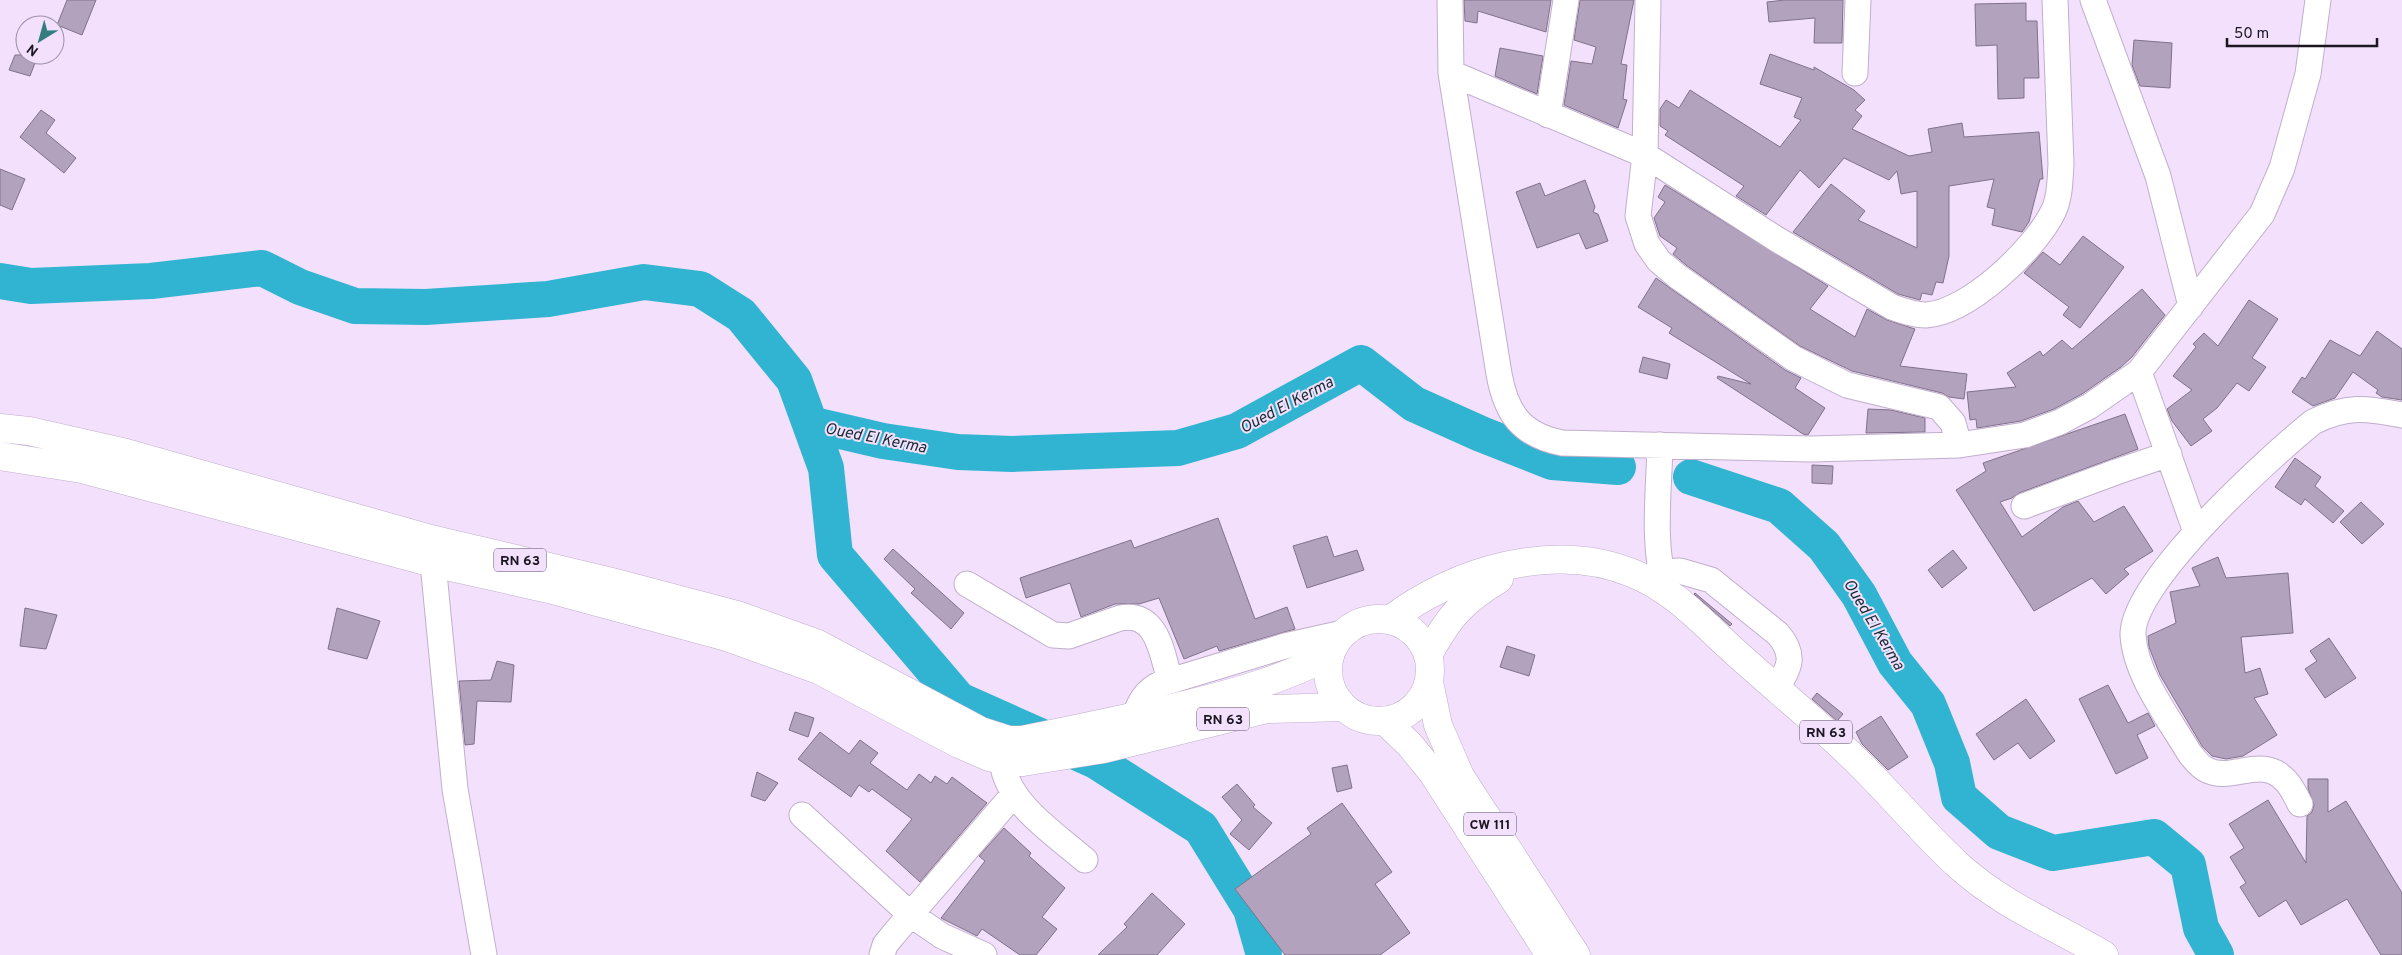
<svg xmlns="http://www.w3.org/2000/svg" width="2402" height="955" font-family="Overpass,sans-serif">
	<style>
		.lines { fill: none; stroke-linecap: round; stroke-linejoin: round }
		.river { stroke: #30b4d2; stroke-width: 36 }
		.building { fill: #b2a2bd; stroke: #81728b }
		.minor-casing { stroke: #c0afcb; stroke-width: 27 }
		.major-casing { stroke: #c0afcb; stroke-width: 29 }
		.highway-casing { stroke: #c0afcb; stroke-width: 29 }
		.minor { stroke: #fff; stroke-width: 25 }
		.major { stroke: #fff; stroke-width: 28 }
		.highway { stroke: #fff; stroke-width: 28 }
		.labels { text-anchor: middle; stroke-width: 4; stroke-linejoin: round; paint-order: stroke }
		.shield { fill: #f2e0fd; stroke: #5c5362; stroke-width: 1 }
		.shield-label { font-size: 14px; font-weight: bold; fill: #1c1620 }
		.water-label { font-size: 16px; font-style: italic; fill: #182e34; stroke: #f2e0fd }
	</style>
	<rect width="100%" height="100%" fill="#f2e0fd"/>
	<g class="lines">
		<path class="river" d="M0 281 31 286 151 281 262 268 300 287 355 306 426 307 548 299 644 282 700 289 741 315 794 380 826 468 835 555 959 700 1096 761 1201 828 1251 909 1264 955
			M810 424 883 441 958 452 1012 454 1178 448 1237 431 1361 363 1414 404 1481 434 1552 462 1618 467
			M1691 477 1779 506 1824 546 1859 595 1895 663 1928 704 1952 763 1959 797 1999 832 2053 853 2154 837 2188 865 2201 928 2216 955"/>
	</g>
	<path class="building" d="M67 0H96L82 35 57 25Z
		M1464 0H1551L1546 32 1478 11 1477 23 1465 21Z
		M1580 0H1634L1621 64 1627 65 1623 99 1627 100 1618 128 1564 105 1571 61 1592 64 1596 47 1574 40Z
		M1785 0H1843L1842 43H1814L1815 18 1769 22 1767 2Z
		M2026 3V21H2037L2039 78H2024V98L1998 99 1997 45 1976 46 1975 4Z
		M2134 40 2172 43 2170 88 2140 86 2132 65Z
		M1500 48 1543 56 1537 94 1495 76Z
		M1770 54 1814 70V67L1854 90 1865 100 1855 110 1862 116 1852 129 1909 156 1932 152 1928 129 1962 123 1964 137 2039 132 2043 179H2040L2029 222 2022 232 1992 225 1995 209 1987 207 1994 179 1949 186V256L1943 283 1936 282 1932 295 1922 293 1920 300 1898 294 1793 232 1831 184 1865 211 1858 220 1917 248V191L1901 194 1897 171 1889 180 1844 158 1819 188 1800 170 1766 215 1736 196 1744 186 1665 135 1668 131 1660 126V109L1666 100 1679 108 1690 90 1780 147 1801 120 1794 117 1802 98 1760 84Z
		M15 55H38L30 76 9 70Z
		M41 110 55 120 46 133 76 158 64 173 20 137Z
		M0 169 25 179 12 210 0 205Z
		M1585 180 1595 207 1593 212 1598 214 1608 241 1586 249 1579 233 1537 248 1516 192 1540 183 1545 196Z
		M1665 185 1828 286 1810 309 1855 337 1867 309 1887 320 1915 329 1900 366 1967 374 1964 399 1949 397 1942 393 1852 371 1800 346 1686 265 1673 254 1677 248 1660 236 1654 218 1665 202 1658 197Z
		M2083 236 2124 267 2080 328 2063 315 2069 307 2024 273 2043 252 2060 265Z
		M1656 278 1785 370 1801 378 1795 388 1825 408 1808 435 1803 434 1717 378 1718 376 1751 384 1669 333 1672 328 1638 307Z
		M2142 289 2165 315 2132 357 2121 367 2082 394 2054 409 2021 421 1977 428 1976 419 1970 420 1967 392 2016 387 2007 373 2040 351 2043 356 2062 340 2072 349Z
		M2249 300 2278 319 2252 358 2266 367 2249 391 2237 383 2217 408 2203 419 2212 431 2191 446 2172 421 2167 409 2192 390 2173 376 2196 347 2193 344 2204 333 2218 346Z
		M2377 331 2402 349V400L2382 397 2376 393 2378 390 2353 372 2335 398 2313 406 2292 392 2302 377 2305 379 2330 340 2360 356Z
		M1643 357 1670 364 1667 379 1639 372Z
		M1868 409 1891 410 1925 418V432L1866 433Z
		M2125 414 2138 449 2019 493 2012 498 2000 502 2022 537 2063 507 2078 501 2094 522 2124 506 2153 551 2124 569 2129 574 2106 594 2092 578 2034 611 1956 490 1986 471 1983 463Z
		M2295 458 2321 477 2315 486 2344 511 2333 523 2305 499 2301 505 2275 487Z
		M1812 465 1833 466 1832 484 1812 483Z
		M2361 502 2384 524 2362 544 2340 522Z
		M1218 518 1255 619 1287 607 1295 629 1219 651 1217 646 1184 659 1159 598 1139 604H1115L1081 617 1070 583 1026 598 1020 578 1131 540 1134 548Z
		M1327 536 1334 557 1357 550 1364 570 1307 588 1293 546Z
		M893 549 964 613 951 629 911 593 915 589 884 559Z
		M1953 550 1967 568 1942 588 1928 570Z
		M2218 557 2226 578 2288 573 2293 633 2241 637 2245 673 2260 668 2268 694 2254 698 2277 735 2243 756 2226 759 2212 756 2202 746 2160 675 2149 647 2148 636 2176 623 2170 592 2200 586 2192 568Z
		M1695 593 1732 624 1730 626 1694 594Z
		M25 608 57 615 46 649 20 646Z
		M337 608 380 621 367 659 328 649Z
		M2329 638 2356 678 2325 698 2305 669 2317 661 2310 651Z
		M1507 646 1535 655 1529 676 1500 667Z
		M497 661 514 665 511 702 477 701 474 744 465 745 459 681 491 680Z
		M2108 685 2128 723 2148 713 2155 726 2137 735 2148 758 2116 774 2079 699Z
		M1817 693 1843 714 1837 721 1812 699Z
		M2026 699 2055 741 2030 759 2018 743 1994 760 1976 734Z
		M795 712 814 718 808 737 789 730Z
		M1881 716 1908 757 1888 770 1862 744 1856 732Z
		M820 732 849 754 860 740 878 753 870 763 907 790 919 774 931 783 935 776 947 784 952 777 987 803 920 882 886 851 912 819 872 789 869 792 859 785 851 797 798 759Z
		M1347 765 1352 788 1337 792 1332 768Z
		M757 772 778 783 765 801 751 796Z
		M2308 779H2328V812L2346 801 2402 893V955H2381L2347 899 2301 925 2286 900 2259 917 2240 887 2246 883 2230 857 2244 848 2229 824 2268 800 2306 863 2307 816 2312 812 2314 805 2308 788Z
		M1237 784 1255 805 1253 807 1272 823 1249 850 1230 834 1242 820 1222 797Z
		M1342 803 1392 872 1375 884 1410 933 1380 955H1285L1235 889 1311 834 1307 828Z
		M1004 828 1031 853 1029 856 1065 888 1042 917 1057 929 1036 955H1020L982 929 977 936 941 918 985 861 979 856Z
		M1152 893 1185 924 1157 955H1098L1127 927 1124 924Z"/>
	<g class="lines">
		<g class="minor-casing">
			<path id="minor" d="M1450 0 1451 73 1499 374C1506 413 1521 435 1562 443L1811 449 1959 445 2025 435 2060 422 2090 406 2139 372 2262 214 2282 168 2308 74 2318 0
				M1648 0 1645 155 1638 216 1647 244 1659 261 1677 276 1793 358 1847 385 1939 407 1953 423 1959 445
				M2093 0 2158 176 2191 306
				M1451 73 1645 155 1778 240 1892 307C1903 311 1914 315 1926 315 1968 313 2035 249 2053 212 2060 198 2060 180 2061 164L2055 0
				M1855 73 1858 0
				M1548 115 1566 0
				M2139 372 2196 532
				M1660 445C1659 489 1652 545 1665 587
				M2024 506 2116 472 2169 454
				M433 563 455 789 484 955
				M1660 572 1680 571 1711 580 1778 634C1796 655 1790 668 1776 689
				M967 584 1053 635 1069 636 1120 618C1158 611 1162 654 1170 681
				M1134 717C1140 702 1145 691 1160 684L1285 646 1343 633
				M1002 761C1007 804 1054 833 1085 860
				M2300 804C2296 797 2292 787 2286 781 2262 754 2232 783 2207 770 2200 767 2195 760 2190 754 2170 720 2135 675 2133 635 2131 582 2271 456 2313 422 2347 405 2366 408 2402 415
				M802 815 910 914 942 936 984 955
				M882 955 885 945 893 935 1014 794"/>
		</g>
		<g class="major-casing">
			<path id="major" d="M1390 620C1454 570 1555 541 1632 573 1673 589 1703 623 1735 652 1777 690 1822 726 1862 766 1895 799 1925 835 1959 866 2002 905 2055 926 2104 955
				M1428 655C1449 617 1461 602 1499 579"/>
		</g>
		<g class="highway-casing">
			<path id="highway" d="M0 428 29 431 126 453 427 538 612 582 737 615 818 644 981 731 1009 740H1022C1068 731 1114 721 1160 711 1219 697 1276 683 1330 655
				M0 456 82 469 433 563 549 589 727 637 819 670 959 744 989 757 1009 762H1023L1104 749 1267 709 1344 707
				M1328 670a51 51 0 1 1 102 0a51 51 0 1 1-102 0Z
				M1429 682 1438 725 1460 776 1576 955
				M1385 721 1410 745 1432 772 1550 955"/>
		</g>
		<use href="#minor" class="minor"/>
		<use href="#major" class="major"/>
		<use href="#highway" class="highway"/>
	</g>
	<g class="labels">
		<g class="shield">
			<rect x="494" y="548.5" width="52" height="23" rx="4"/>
			<rect x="1197" y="707.5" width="52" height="23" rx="4"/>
			<rect x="1800" y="720.5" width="52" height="23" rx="4"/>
			<rect x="1464" y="812.5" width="52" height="23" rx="4"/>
		</g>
		<g class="shield-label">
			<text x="520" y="565">RN 63</text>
			<text x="1223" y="724">RN 63</text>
			<text x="1826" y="737">RN 63</text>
			<text x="1490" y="829">CW 111</text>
		</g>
		<g class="water-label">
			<text transform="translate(1286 404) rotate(-28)" y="6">Oued El Kerma</text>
			<text transform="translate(876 437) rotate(11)" y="6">Oued El Kerma</text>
			<text transform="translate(1875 624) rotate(59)" y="6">Oued El Kerma</text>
		</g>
	</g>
	<g transform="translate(40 40) rotate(217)"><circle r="24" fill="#f2e0fd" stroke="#9c8fa5"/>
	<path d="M0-4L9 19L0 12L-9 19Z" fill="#337c80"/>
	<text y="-8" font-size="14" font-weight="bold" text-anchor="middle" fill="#1c1620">N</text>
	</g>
	<path d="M2227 38v8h150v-8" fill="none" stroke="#1c1620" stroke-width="2.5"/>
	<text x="2234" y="38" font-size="15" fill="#1c1620" stroke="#f2e0fd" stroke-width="4" paint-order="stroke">50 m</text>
</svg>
